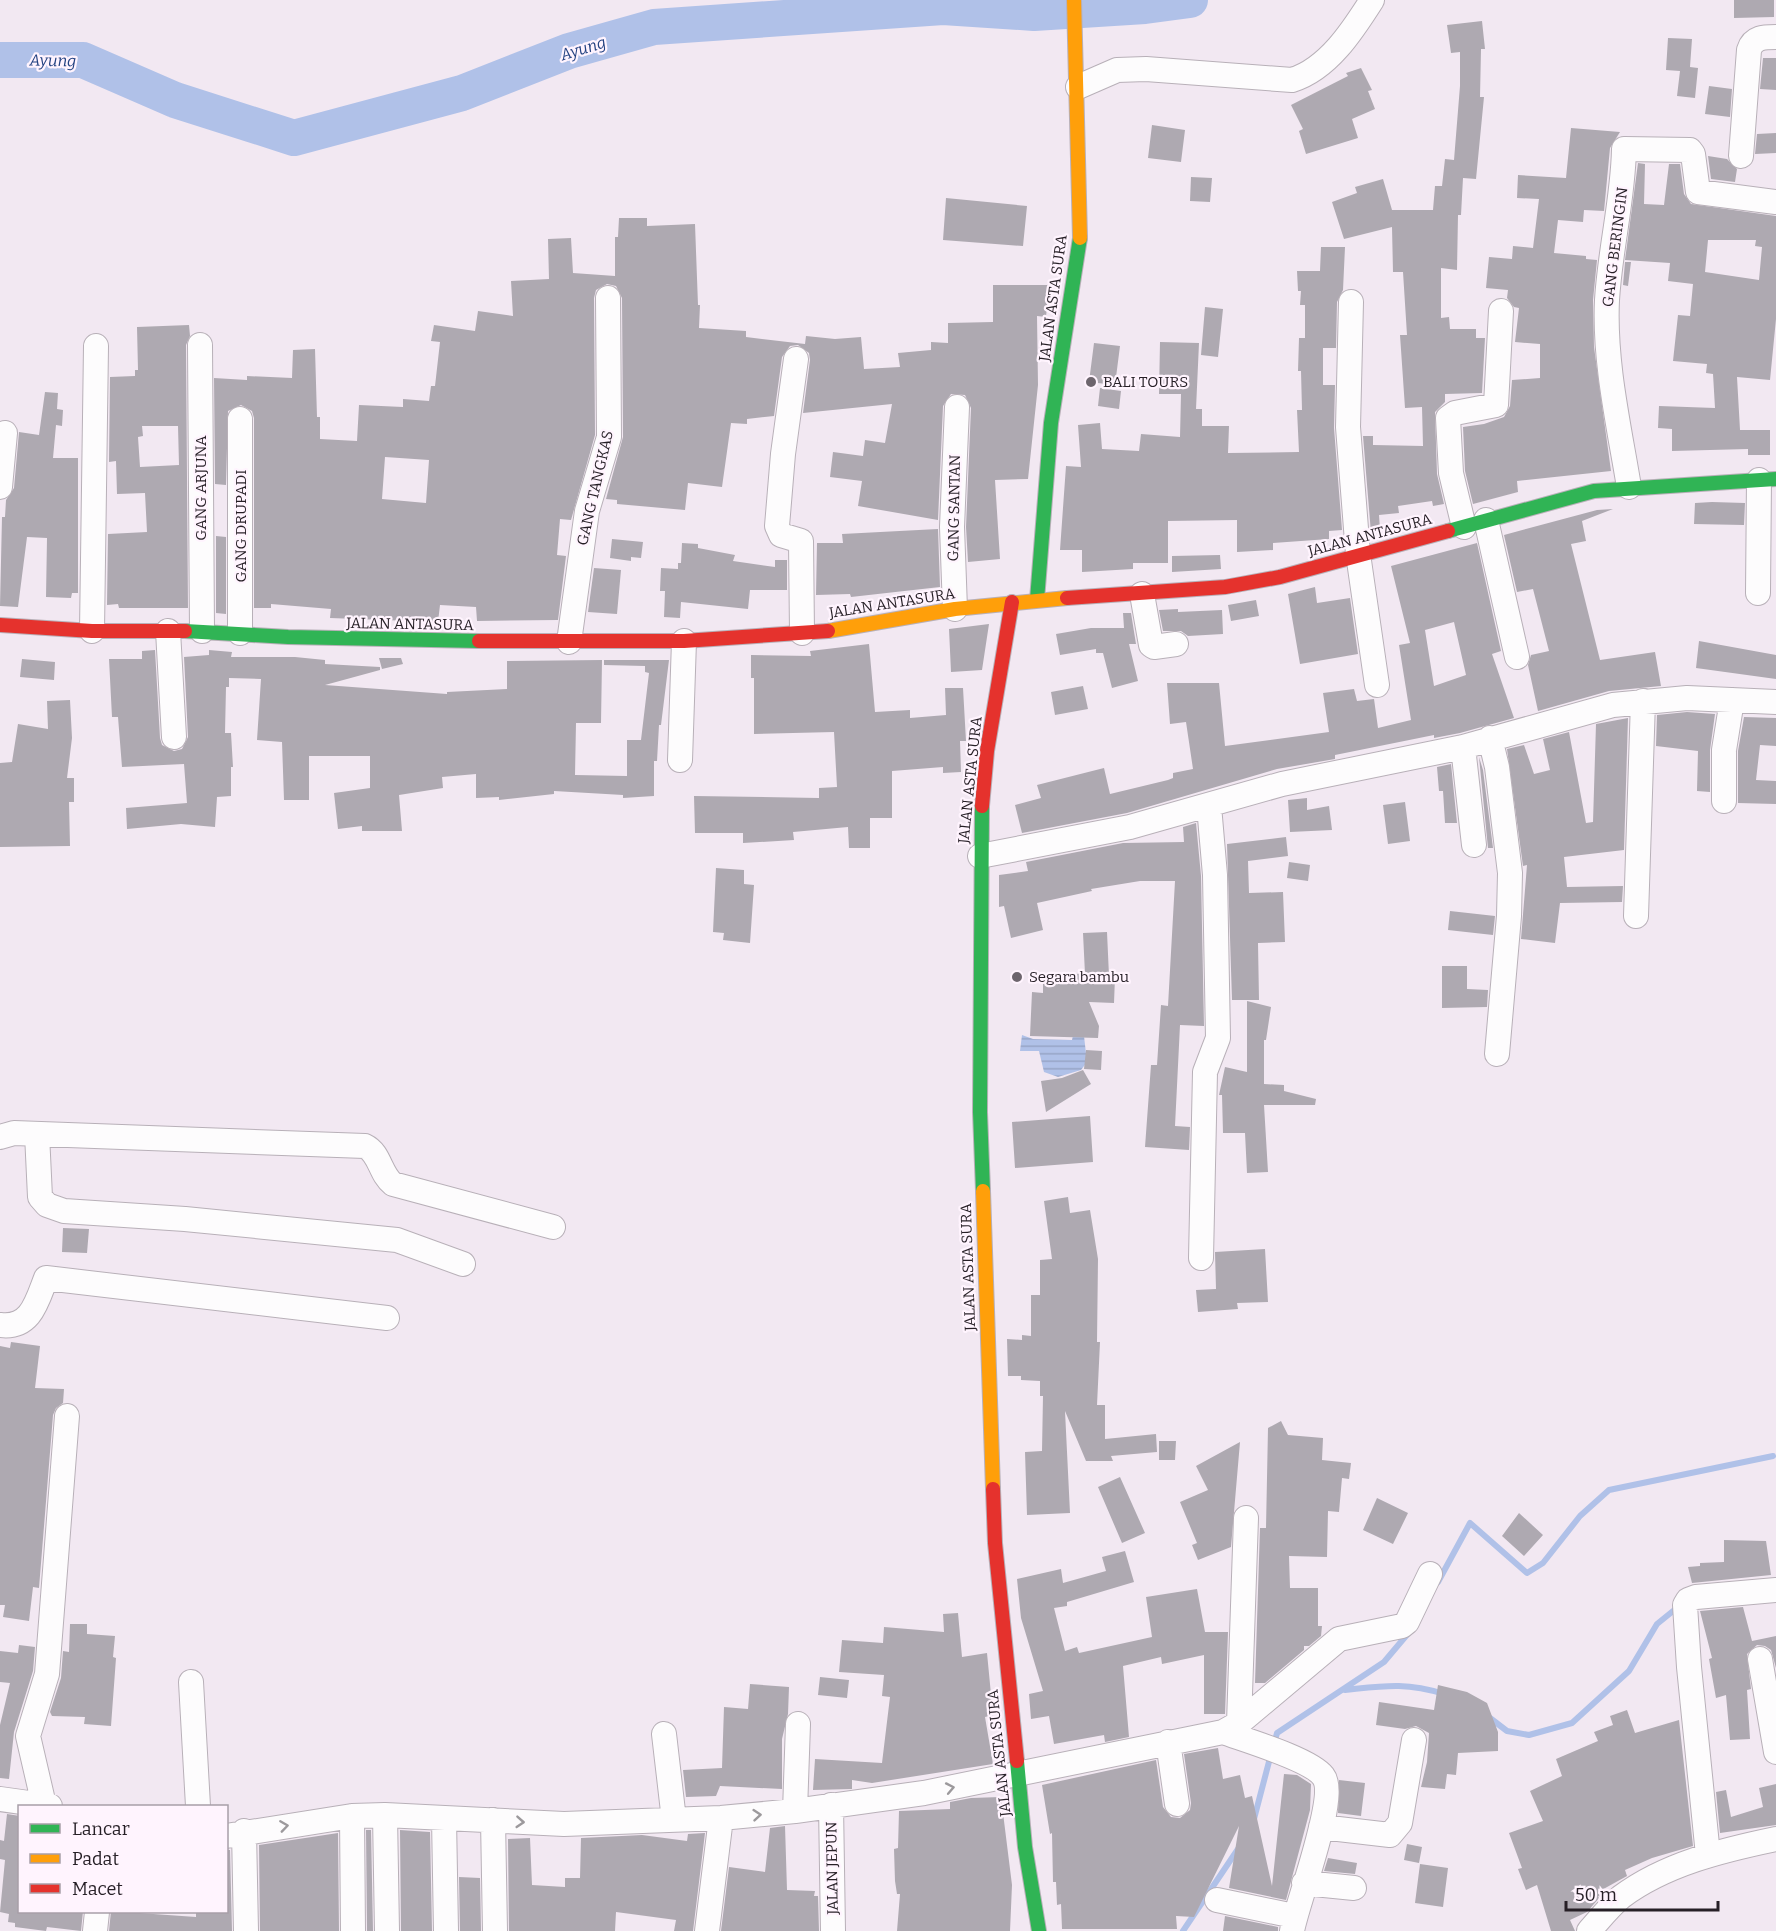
<svg xmlns="http://www.w3.org/2000/svg" width="1776" height="1931" font-family="Bitter,serif">
	<style>
		.water { fill: url(#water-rules) }
		.lines { fill: none; stroke-linecap: round; stroke-linejoin: round }
		.stream { stroke: #b0c1e8; stroke-width: 6 }
		.river { stroke: #b0c1e8; stroke-width: 36 }
		.building { fill: #aea9b1; fill-rule: evenodd }
		.street-casing { stroke: #b8b0b8; stroke-width: 26 }
		.fast-casing { stroke: #b8b0b8; stroke-width: 16 }
		.slow-casing { stroke: #b8b0b8; stroke-width: 16 }
		.jam-casing { stroke: #b8b0b8; stroke-width: 16 }
		.street { stroke: #fdfcfd; stroke-width: 24 }
		.fast { stroke: #30b455; stroke-width: 14 }
		.slow { stroke: #ff9f0a; stroke-width: 14 }
		.jam { stroke: #e5322d; stroke-width: 14 }
		.oneway { stroke: #9c999c }
		.poi-dot { fill: #6d656d; stroke: #fff4fe; stroke-width: 2 }
		.labels { text-anchor: middle; stroke-width: 4.5; stroke-linejoin: round; paint-order: stroke }
		.street-label { font-size: 15px; fill: #261f26; stroke: #fff4fe }
		.poi-label { font-size: 15px; fill: #261f26; stroke: #fff4fe; text-anchor: start }
		.water-label { font-size: 16px; font-style: italic; fill: #234281; stroke: #fff4fe }
	</style>
	<defs>
		<pattern id="water-rules" width="6" height="5" patternUnits="userSpaceOnUse" patternTransform="scale(1.5)"><rect width="6" height="5" fill="#b0c1e8"/><path d="M0 2.5h6" fill="none" stroke="#97a5c7"/></pattern>
	</defs>
	<rect width="100%" height="100%" fill="#f2e8f2"/>
	<path class="water" d="M1074 1031 1084 1036 1087 1062 1081 1070 1058 1077 1044 1072 1039 1051H1020L1022 1035 1033 1039 1072 1040Z"/>
	<g class="lines">
		<path class="stream" d="M1438 1582 1470 1523 1527 1573 1543 1563 1580 1516 1609 1490 1773 1456
			M1345 1690C1384 1686 1405 1682 1444 1694
			M1490 1718 1507 1731 1529 1735 1572 1723 1629 1671 1657 1624 1678 1607
			M1274 1744 1277 1733 1384 1662 1411 1630
			M1254 1819 1271 1754
			M1183 1931 1238 1849"/>
		<path class="river" d="M0 60H83L175 100 294 138 462 93 569 51 654 27 943 7 1034 13 1145 6 1190 0"/>
	</g>
	<path class="building" d="M1734 0H1774V17L1734 18Z
		M1482 21 1485 49H1481L1480 97H1484L1476 179 1463 178 1461 215H1458L1457 270 1441 268V318L1449 317 1450 329H1476V338H1485L1482 393 1445 394V402L1435 412 1437 474 1444 504 1433 506 1432 501 1398 506 1399 513 1379 515 1380 530 1371 533 1363 436H1373V445L1423 446 1422 407 1405 408 1400 335H1407L1403 272H1393L1392 227 1344 239 1332 202 1357 193 1355 187 1383 179 1392 210H1433L1435 186H1442L1445 159 1454 160 1460 86V52L1451 53 1447 25Z
		M1668 38 1692 39 1690 67 1698 68 1695 98 1677 96 1680 71 1666 70Z
		M1763 58H1776V90L1760 89Z
		M1361 68 1372 90 1368 91 1375 109 1352 119 1358 138 1306 154 1299 131 1303 129 1291 105 1348 76 1346 73Z
		M1709 86 1732 89 1730 117 1705 114Z
		M1152 125 1185 130 1181 162 1148 158Z
		M1571 128 1620 132 1610 148 1604 211 1584 210 1583 222 1558 220 1554 253 1586 256V259L1597 260 1593 300 1594 347 1611 471 1517 481 1518 492 1473 504 1465 471 1463 427 1484 424 1504 417 1510 406 1512 380 1540 378V344L1515 342 1519 308 1514 307 1507 298 1508 290 1486 288 1489 257 1512 259 1513 246 1533 248 1539 199 1517 198 1518 175 1566 178Z
		M1776 133V153L1755 154 1757 134Z
		M1708 156 1727 159 1737 169 1735 182 1711 179Z
		M1638 163 1645 164 1644 204 1664 205 1669 164H1680L1684 194 1691 204 1776 216V319L1770 380 1737 377 1740 430H1770V455H1748V449L1672 451V429L1658 428 1659 406 1715 408 1713 374 1706 373 1707 364 1673 361 1678 315 1690 316 1693 284 1668 281 1670 263 1625 260ZM1708 240H1756L1755 246 1762 247 1759 280 1705 272Z
		M1191 177 1212 178 1210 202 1190 201Z
		M946 198 1027 206 1023 246 943 240Z
		M619 218H647V226L695 224 698 305H700L699 328 746 331V337L805 344 806 336 835 339 861 337 864 369 900 367 898 353 931 350V342L948 343V323L993 322V285H1049L1046 317 1037 316 1038 385 1028 479 995 480 1000 559 968 562 966 527 971 408 965 395 951 394 943 406 938 520 858 506 862 481 830 477 833 452 863 456 865 440 885 443 892 404 803 413 810 360 809 353 798 345 790 346 782 357 774 416 747 419V424L731 423 722 487 688 483 685 510 617 504V500L606 499 623 437 622 298 616 286 607 284 596 290 594 298 595 435 571 520 560 519 557 555 566 556 558 620 477 621 476 607 440 605 438 622 330 618 331 609 271 604V608H254V418L252 411 241 405 228 411 226 485 215 484 214 378 247 380V376L292 378 293 350 315 349 317 417H320V439L357 441 359 405 403 407V399L429 401 431 386H435L440 342 431 341 434 325 475 331 478 311 513 316 511 281 549 279 548 239 571 238 573 273 615 276V237H618ZM385 457 429 460 426 503 382 499Z
		M1321 247H1345L1343 290 1337 302 1336 348H1323V385H1335L1334 428 1342 530 1329 531V539L1273 543V550L1237 552V520L1168 521V563H1133V569L1082 572V550H1060L1066 466 1081 467 1078 425 1100 423 1102 449 1139 451 1141 434 1180 437 1181 394H1159L1160 342 1199 343 1196 409H1202V426H1229L1228 453 1299 452 1297 410H1302L1301 371H1298L1299 338H1305V305H1300L1301 291H1298L1297 271H1320Z
		M1625 262H1631L1628 286 1623 285Z
		M1205 307 1223 309 1218 357 1201 355Z
		M189 325 190 336 186 345 188 608H119L118 604 107 605 108 534 147 532 145 493 117 494 116 461 109 462 110 377 135 376V370H138L137 327ZM142 426H178L179 465 140 467 138 437 143 436Z
		M1094 343 1120 346 1115 385 1089 382Z
		M1100 388 1121 391 1119 409 1098 406Z
		M45 392 58 393 57 409 63 410 62 426 56 425 53 458H78V593H72L71 598 46 597 47 538 27 537 18 607 0 606 2 517H5L6 500 14 488 19 432 39 435Z
		M1712 502 1745 503 1744 525 1694 524 1695 503Z
		M1613 509 1582 521 1586 541 1571 544 1600 660 1655 652 1661 686 1609 691 1538 711 1528 665 1531 655 1549 651 1533 589 1517 592 1504 535 1597 510Z
		M938 529 940 587 851 597 850 594 816 595 817 543H843L842 534Z
		M216 536 226 537V614L216 613Z
		M612 539 643 542 641 558 631 557V561L610 558Z
		M682 543 698 544V548L735 555 733 561 775 567V560H787V590H750L748 609 681 602 680 618 664 617 665 591H660L661 568 678 569V563H681Z
		M1477 543 1501 651 1492 654 1514 718 1460 733 1434 738V735L1335 755V759L1277 769 1127 813 1022 833 1015 805 1041 798 1037 785 1104 768 1110 794 1168 780 1173 778V773L1193 769 1186 722 1170 724 1167 683H1219L1225 746 1329 732 1323 693 1354 689 1357 701 1374 699 1378 728 1411 720 1399 645 1410 643 1391 566ZM1454 622 1466 675 1434 686 1425 630Z
		M1220 555 1221 569 1172 572V556Z
		M594 568 621 570 617 614 588 612Z
		M1315 587 1317 603 1350 598 1358 654 1300 664 1288 594Z
		M1256 600 1259 616 1231 621 1228 605Z
		M1178 609V612L1222 610 1223 634 1188 636 1181 631H1163L1159 610Z
		M1123 613H1131L1136 644H1129L1138 681 1112 688 1103 653H1096V649L1060 655 1056 634 1091 628H1124Z
		M989 624 982 670 951 672 949 629Z
		M1699 641 1776 655V679L1696 668Z
		M869 644 875 712 910 710V718L946 715 945 688H963L966 741H960L961 772 943 773V767L892 771V818H870V848H849L848 827 793 832 794 840 743 843V833H695L694 796 819 798V788L837 787 834 732 754 734V678H751V655L811 656 810 651Z
		M155 650 160 738 162 745 174 751 182 749 188 737 184 657 209 655V650L232 652 231 657H295L325 660V664L380 667V670L325 685 447 694V692L507 689V661L602 660 601 723H576L575 775 627 776V740H641L649 673 645 672V666L604 665V660H669L661 725H659L657 761H654V796L623 798V795L554 791V794L499 800V797L476 798V774L442 777 443 788 399 795 402 831H362V826L338 829 334 793 370 788V756H309V800H284L282 742 257 740 261 679 229 678V687H226L225 733H231L233 767H231V796L217 797 215 827 181 824 127 829 126 808 187 803 184 764 122 767 118 717H112L109 659H142V651Z
		M379 658H401L403 664 382 669Z
		M22 659 55 662 54 680 20 677Z
		M1083 686 1088 709 1055 715 1051 692Z
		M70 700 72 738 67 778H74V802H69L70 846 0 847V763L12 762 18 724 48 729 47 701Z
		M1687 712 1715 714 1710 750V792L1697 791 1698 751 1656 746 1657 715Z
		M1744 717 1776 718V746L1760 745 1756 780 1776 781V804L1738 803V751Z
		M1628 718 1624 850 1564 857 1567 887 1623 886 1622 902 1560 903 1555 943 1521 939 1527 865 1523 866 1507 749 1524 745 1534 774 1550 770 1543 739 1569 732 1586 823 1593 822 1596 724Z
		M1479 757 1483 770 1493 848H1488Z
		M1451 764 1457 823H1445L1443 791H1439L1437 767Z
		M1307 798V810L1329 806 1332 830 1290 832 1288 800Z
		M1405 802 1410 841 1388 844 1383 805Z
		M1196 823 1201 876 1204 1026 1180 1025 1175 1126 1190 1127 1189 1150 1145 1147 1151 1065H1157L1161 1005 1168 1006 1175 881H1140L1091 889 1092 891 1037 903 1043 930 1011 938 1004 906 999 907V875L1028 871 1026 862 1123 843 1184 842 1183 827Z
		M1286 837 1288 856 1248 861 1249 893 1283 892 1285 942 1258 943 1259 1000H1232L1227 844Z
		M1289 862 1310 865 1308 881 1287 878Z
		M716 868 744 870V884L754 885 750 943 723 940 724 933 713 932Z
		M1450 911 1495 916 1493 935 1448 930Z
		M1107 932 1109 976 1115 977 1114 1003 1089 1002 1099 1026 1098 1038 1030 1036 1032 992 1043 993V973L1085 974 1083 933Z
		M1442 966H1467V989L1488 990 1487 1007 1442 1008Z
		M1247 1001 1271 1007 1266 1040H1264V1084L1284 1085V1091L1316 1099 1315 1105H1264L1268 1172 1247 1173 1245 1133H1223L1222 1095H1219L1225 1067 1247 1072Z
		M1086 1050 1102 1051 1101 1070 1084 1069Z
		M1083 1070 1091 1084 1046 1112 1041 1081 1062 1078Z
		M1090 1116 1093 1162 1015 1168 1012 1122Z
		M1068 1197 1070 1213 1090 1210 1098 1259 1097 1342H1100L1097 1405H1105V1439L1156 1434 1157 1452 1111 1456 1113 1461H1086L1065 1411 1070 1513 1027 1515 1025 1452 1042 1451 1043 1396H1040V1381L1021 1380V1376H1008L1007 1339 1022 1340V1335L1031 1336V1295H1040V1260L1052 1259 1044 1201Z
		M63 1228 89 1229 87 1253 62 1252Z
		M1265 1249 1268 1302 1237 1303 1238 1309 1198 1312 1196 1290 1216 1289 1215 1252Z
		M11 1342 40 1346 35 1388 64 1389 63 1403 56 1408 53 1415 39 1588 33 1587 29 1621 3 1617 5 1605H0V1346L10 1348Z
		M1281 1421 1288 1435 1323 1438 1322 1460 1351 1463 1349 1479 1342 1478 1339 1512 1328 1511 1327 1557 1289 1556 1290 1588H1318V1626H1322L1321 1636 1309 1646H1304V1650L1265 1683H1255L1260 1528H1266L1268 1428Z
		M1159 1441H1176L1175 1460H1159Z
		M1240 1442 1231 1547 1198 1560 1192 1545 1197 1543 1180 1502 1208 1490 1196 1466Z
		M1120 1477 1145 1533 1122 1543 1098 1487Z
		M1377 1498 1408 1513 1393 1544 1363 1530Z
		M1519 1513 1543 1535 1524 1556 1502 1536Z
		M1724 1540 1766 1541 1771 1575 1692 1583 1688 1567 1700 1566V1563L1724 1562Z
		M1125 1551 1134 1582 1067 1602V1606L1054 1608 1065 1651 1077 1647 1079 1653 1152 1637 1146 1597 1197 1589 1205 1632H1228L1225 1714H1204V1655L1162 1664 1161 1657 1123 1666 1129 1737 1105 1742 1104 1735 1054 1744 1049 1716 1031 1719 1029 1694 1043 1691 1021 1618 1017 1579 1061 1569 1063 1583 1106 1571 1102 1557Z
		M1743 1607 1752 1641 1776 1636V1668L1771 1650 1765 1646 1757 1645 1747 1654 1751 1689 1747 1690 1750 1739 1730 1740 1726 1695 1716 1698 1709 1659 1712 1658 1700 1611Z
		M958 1613 962 1657 987 1653 993 1715 985 1717 993 1764 872 1783 852 1780V1789L813 1790 815 1759 882 1763 890 1697 882 1696 884 1675 839 1672 842 1640 883 1643 884 1627 944 1632 943 1614Z
		M70 1624H87V1634L115 1636 113 1657 116 1658 111 1726 84 1724 85 1717 52 1716 50 1712 61 1678 63 1651 69 1652Z
		M19 1645 35 1647 33 1671 14 1732 9 1779 0 1778V1725L10 1683 0 1682V1651L18 1653Z
		M820 1677 849 1680 847 1698 818 1695Z
		M750 1684 789 1687 788 1714 782 1739V1789L720 1786 716 1796 686 1797 683 1770 722 1768 724 1707 748 1709Z
		M1438 1685 1467 1692 1487 1703 1498 1732V1751L1458 1753 1456 1775 1447 1774 1445 1789 1421 1787 1427 1762 1429 1733 1416 1726 1405 1729 1376 1725 1379 1702 1434 1710Z
		M1627 1710 1635 1733 1679 1720 1693 1846 1652 1858 1625 1870 1627 1876 1598 1892 1600 1897 1587 1912 1570 1920 1575 1931H1551L1537 1885 1526 1890 1518 1869 1522 1868 1509 1833 1543 1821 1530 1791 1562 1776 1556 1759 1598 1741 1594 1732 1613 1725 1610 1716Z
		M1218 1748 1223 1779 1240 1775 1245 1798 1252 1796 1272 1886 1284 1774 1297 1775 1311 1784 1310 1810 1286 1900 1229 1888 1239 1826 1194 1917 1176 1916 1177 1929H1062L1061 1904 1057 1905 1056 1882H1053L1052 1833 1050 1834 1042 1785 1156 1760 1163 1807 1171 1817 1180 1818 1190 1810 1191 1803 1184 1754Z
		M1339 1780 1365 1783 1361 1816 1338 1813Z
		M1776 1784V1825L1720 1833 1716 1792 1726 1790 1731 1817 1763 1807 1759 1788Z
		M1001 1797 1012 1885 1010 1931H897L900 1894H897L895 1881 894 1849 898 1848 899 1811 950 1809V1802L971 1798Z
		M7 1814 20 1816V1911H83L81 1931 47 1927 46 1931 15 1927V1923L8 1922 9 1914 0 1912 5 1860 0 1859V1840L4 1841Z
		M785 1826 787 1890 815 1891 814 1896H818L819 1931H721L729 1867 765 1872 770 1828Z
		M366 1830H371L373 1931H367Z
		M400 1830 430 1832 432 1931H401Z
		M338 1833 339 1931H260L259 1845Z
		M705 1833 693 1931H674L676 1920 616 1912 615 1931H509L508 1839 530 1838 532 1885 565 1887V1878H580L581 1838 642 1835 687 1841 688 1834Z
		M1407 1844 1422 1847 1419 1863 1404 1860Z
		M226 1850H230L232 1931H109L111 1911 196 1917V1912L226 1911Z
		M1328 1858 1357 1863 1355 1874 1324 1871Z
		M1420 1864 1448 1868 1443 1907 1415 1903Z
		M459 1877 480 1878 481 1931H460Z
		M1225 1916 1278 1927V1931H1223Z"/>
	<g class="lines">
		<g class="street-casing">
			<path id="street" d="M1078 87 1117 70 1146 69 1292 80C1328 69 1353 30 1372 0
				M1741 156 1749 50C1753 37 1764 37 1776 37
				M1351 302 1348 427 1358 554 1377 685
				M200 345 202 631
				M796 359 783 454 777 526 781 535 801 541 802 633
				M0 487 5 433
				M1629 487C1619 426 1604 362 1607 300 1610 249 1623 200 1624 149L1690 150 1693 154 1698 192 1776 202
				M1486 520 1517 657
				M1464 527 1451 473 1448 418 1455 413 1496 405 1501 311
				M1758 593 1759 480
				M1142 594 1151 645 1154 647 1176 644
				M955 609 952 527 957 407
				M92 631 96 346
				M168 631 174 737
				M240 633V419
				M569 642 587 511 609 437 608 298
				M1490 738 1497 767 1510 873 1509 916 1497 1054
				M1463 747 1474 845
				M680 760 684 641
				M1724 801V750L1732 700
				M980 856 1130 827 1282 784 1463 747 1613 705 1687 698 1776 702
				M1636 916 1643 701
				M37 1134 40 1197 47 1205 64 1211 185 1219 397 1240 463 1264
				M0 1137 14 1133 365 1146C380 1153 380 1174 393 1184L553 1227
				M1201 1258 1205 1072 1218 1038 1215 875 1209 806
				M0 1325C31 1329 37 1301 46 1278L387 1318
				M1760 1659 1776 1752
				M191 1682 198 1806
				M1239 1723 1246 1518
				M1223 1732C1245 1740 1310 1759 1323 1776 1339 1796 1297 1902 1292 1931
				M664 1734 674 1820
				M1168 1742 1177 1804
				M0 1799 50 1806
				M44 1805 28 1736 47 1674 67 1416
				M831 1805 833 1931
				M795 1811 798 1724
				M385 1815 387 1931
				M352 1816 353 1931
				M444 1818 446 1931
				M493 1820 495 1931
				M1321 1827 1390 1835 1400 1823 1414 1740
				M244 1831 246 1931
				M226 1836 352 1816 385 1815 564 1824 721 1818 795 1811 924 1793 1223 1732 1239 1723 1339 1639 1402 1626 1407 1622 1430 1574
				M1708 1855 1689 1667 1685 1605 1688 1600 1696 1597 1776 1590
				M1304 1883 1354 1888
				M1217 1900 1294 1916
				M95 1931 97 1912
				M707 1931 721 1818
				M1589 1931C1599 1920 1609 1907 1621 1897 1665 1864 1723 1850 1776 1839"/>
		</g>
		<g class="fast-casing">
			<path id="fast" d="M1448 531 1594 491 1776 479
				M1037 600 1051 423 1080 238
				M185 631 288 637 479 641
				M982 806 980 1112 983 1191
				M1017 1761 1025 1847 1039 1931"/>
		</g>
		<g class="slow-casing">
			<path id="slow" d="M1074 0 1080 238
				M828 631 955 609 1067 598
				M983 1191 993 1489"/>
		</g>
		<g class="jam-casing">
			<path id="jam" d="M1067 598 1225 587 1280 577 1448 531
				M0 625 92 631H185
				M479 641H684L828 631
				M982 806 987 751 1012 602
				M993 1489 995 1543 1017 1761"/>
		</g>
		<use href="#street" class="street"/>
		<use href="#fast" class="fast"/>
		<use href="#slow" class="slow"/>
		<use href="#jam" class="jam"/>
	</g>
	<defs><path id="oneway-chevron" d="M-2-3.5L2.5 0L-2 3.5" fill="none" stroke-width="1.6" stroke-linecap="round" stroke-linejoin="round" transform="scale(1.5)"/></defs>
	<g class="oneway">
		<use href="#oneway-chevron" transform="translate(950 1788) rotate(-11)"/>
		<use href="#oneway-chevron" transform="translate(757 1815) rotate(-5)"/>
		<use href="#oneway-chevron" transform="translate(520 1822) rotate(4)"/>
		<use href="#oneway-chevron" transform="translate(284 1826) rotate(-8)"/>
	</g>
	<g class="poi-dot">
		<circle cx="1091" cy="382" r="6"/>
		<circle cx="1017" cy="977" r="6"/>
	</g>
	<g class="labels">
		<g class="street-label">
			<text transform="translate(1615 247) rotate(-83)" y="5">GANG BERINGIN</text>
			<text transform="translate(1053 298) rotate(-82)" y="5">JALAN ASTA SURA</text>
			<text transform="translate(201 488) rotate(-90)" y="5">GANG ARJUNA</text>
			<text transform="translate(595 488) rotate(-77)" y="5">GANG TANGKAS</text>
			<text transform="translate(954 508) rotate(-89)" y="5">GANG SANTAN</text>
			<text transform="translate(241 526) rotate(-90)" y="5">GANG DRUPADI</text>
			<text transform="translate(1370 535) rotate(-15)" y="5">JALAN ANTASURA</text>
			<text transform="translate(892 603) rotate(-9)" y="5">JALAN ANTASURA</text>
			<text transform="translate(410 624) rotate(1)" y="5">JALAN ANTASURA</text>
			<text transform="translate(970 780) rotate(-84)" y="5">JALAN ASTA SURA</text>
			<text transform="translate(968 1267) rotate(-92)" y="5">JALAN ASTA SURA</text>
			<text transform="translate(999 1753) rotate(-96)" y="5">JALAN ASTA SURA</text>
			<text transform="translate(832 1868) rotate(-91)" y="5">JALAN JEPUN</text>
		</g>
		<g class="poi-label">
			<text x="1103" y="387">BALI TOURS</text>
			<text x="1029" y="982">Segara bambu</text>
		</g>
		<g class="water-label">
			<text transform="translate(583 48) rotate(-17)" y="6">Ayung</text>
			<text transform="translate(53 60) rotate(1)" y="6">Ayung</text>
		</g>
	</g>
	<rect x="18" y="1805" width="210" height="108" fill="#fff4fe" stroke="#a89fa8" stroke-width="1.5"/>
	<rect x="30" y="1824" width="30" height="9" fill="#30b455" stroke="#a89fa8" stroke-width="1.5"/>
	<text x="72" y="1835" font-size="18" fill="#261f26">Lancar</text>
	<rect x="30" y="1854" width="30" height="9" fill="#ff9f0a" stroke="#a89fa8" stroke-width="1.5"/>
	<text x="72" y="1865" font-size="18" fill="#261f26">Padat</text>
	<rect x="30" y="1884" width="30" height="9" fill="#e5322d" stroke="#a89fa8" stroke-width="1.5"/>
	<text x="72" y="1895" font-size="18" fill="#261f26">Macet</text>
	<path d="M1566 1901v9h152v-9" fill="none" stroke="#261f26" stroke-width="3"/>
	<text x="1575" y="1901" font-size="18" fill="#261f26" stroke="#fff4fe" stroke-width="4.5" paint-order="stroke">50 m</text>
</svg>
